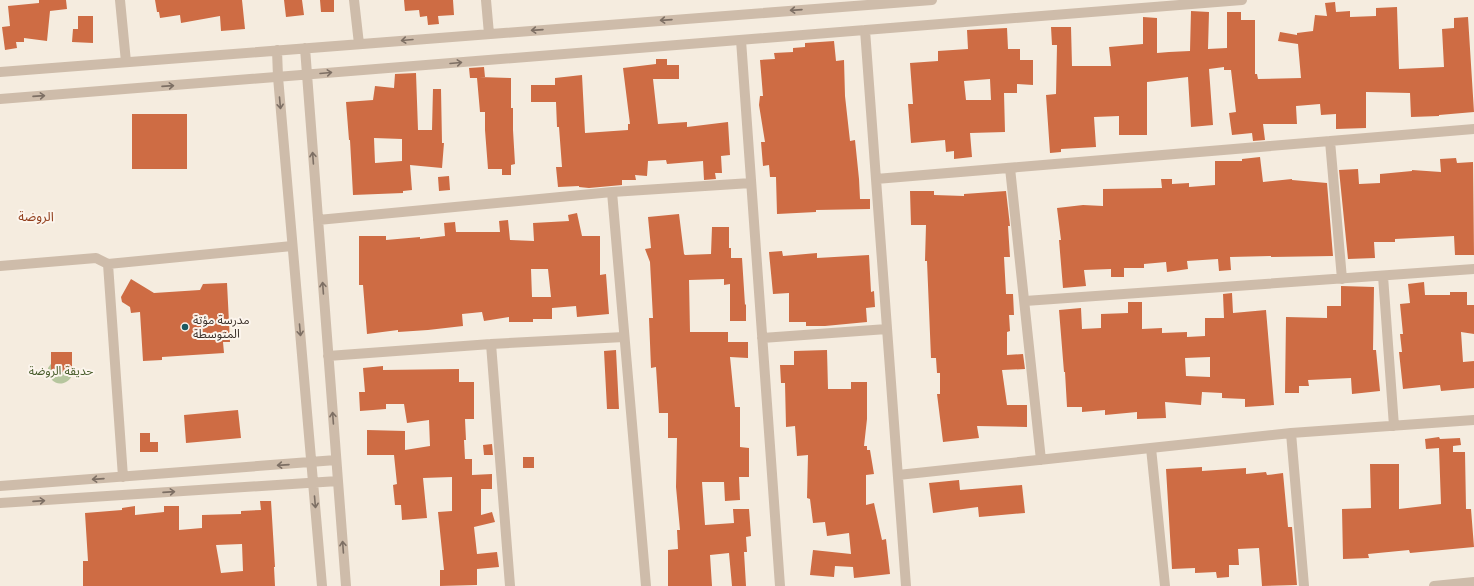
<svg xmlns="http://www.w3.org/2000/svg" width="1474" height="586" font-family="'Varela Round','Noto Sans Arabic',sans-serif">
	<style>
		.green { fill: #b6c69e }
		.building { fill: #ce6c44; fill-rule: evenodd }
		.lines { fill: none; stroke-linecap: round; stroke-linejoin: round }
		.minor { stroke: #cebcaa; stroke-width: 10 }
		.oneway { stroke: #7d6f64 }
		.poi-dot { fill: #1c5961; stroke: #fcf5ed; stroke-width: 1.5 }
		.labels { text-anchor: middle; stroke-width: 4; stroke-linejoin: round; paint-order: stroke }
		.poi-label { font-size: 12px; fill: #3b302a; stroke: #fcf5ed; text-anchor: start }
		.park-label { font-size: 12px; fill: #485c2b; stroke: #fcf5ed }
		.neighbourhood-label { font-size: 13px; fill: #913e1c; stroke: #fcf5ed }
	</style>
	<rect width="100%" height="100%" fill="#f5ecdf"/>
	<path class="green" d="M53 361H69L72 365 73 374C66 389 48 386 48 368Z"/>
	<path class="building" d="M39 0H66L67 9 50 11 47 41 24 38V42H16L17 48 5 50 2 27 10 26 8 6 39 3Z
		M155 0H242L245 29 221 31 220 16 181 23 180 15 160 18 159 12H157Z
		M284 0H302L304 15 286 17Z
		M320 0H334V12H321Z
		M404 0H453L454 15 438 16 439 24 428 25 427 16 420 17 419 10 405 11Z
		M1335 2 1336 12 1350 11V17L1376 16V8L1397 7 1399 69 1444 67 1442 29 1454 28V18L1468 17 1474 112 1439 115V116L1411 117 1410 93 1366 92V128L1336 129V114L1321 115 1320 104 1296 106 1297 124H1263L1265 140 1253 141 1252 133 1232 135 1229 113 1236 112 1231 70H1224V67L1209 69 1213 125 1191 127 1188 77 1147 82V135H1119V116L1094 117 1096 147 1061 149V152L1050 153 1046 95 1056 94 1057 45H1052L1051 27H1071L1072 66H1111L1109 47 1143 44V17L1157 18V53L1169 52 1190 51 1191 11 1209 12 1208 49 1227 48V12H1241V20H1255V74H1257L1258 79 1301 78 1298 44 1278 41 1280 32 1297 35V33L1313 31 1315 15 1327 16 1325 3Z
		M78 16H93V43L72 42 73 29H78Z
		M1007 28 1008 49H1020V60H1033V85L1017 84V93H1004L1005 132 970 133 972 157 954 159V151L946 152 945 140 911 143 908 104H913L910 63 938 61V51L968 49 967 30ZM990 79 991 100H966L964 81Z
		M834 41 836 61 844 60 845 96 850 141 855 140 859 179 860 199H870V209L816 210V212L777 214 776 177H770L769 165 763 166 761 142H765L759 105 760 96H763L760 60 775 59 774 53 793 52V48L805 47V43Z
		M656 59H667V65H679V79H653L658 124 687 122V127L728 122 730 155 721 156 722 173H715L716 179 704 180 703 161 667 164 666 160 648 161 647 176 635 175 636 180H622V185L589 188 579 187V186L558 187 556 167H562L559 127H557L556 102H531V85H555V78L582 75 585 133 628 130V124H630L623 68 656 64Z
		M484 67 485 77H479L511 78V108H513V130L515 164 511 165V175H502V169H488L485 130V112H480L477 78H470L469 68Z
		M416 73 418 130H432L433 89H441L442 143H444L442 168 410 165 412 190 403 191V193L353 195 350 140H349L346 102 373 100 375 86 394 88 395 74ZM374 138 402 139V161L375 163Z
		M132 114H187V169H132Z
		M1260 157 1263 182 1292 179V180L1327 183 1333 256 1271 257V256L1230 257 1231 270 1219 271 1218 259 1187 261 1188 269 1167 272 1166 262 1144 264V268H1124V277H1111V269L1084 270 1086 286 1063 288 1059 240H1061L1057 208 1083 205 1103 206V189L1162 188 1161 179H1172V184L1189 183V187L1215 185V161H1242V159Z
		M1456 158 1457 163 1473 162 1474 255H1455L1454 236 1395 239V242H1374L1375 258 1348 259 1339 170 1358 169 1359 184 1380 183V174L1412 171V170L1441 172 1440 159Z
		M449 176 450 190 439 191 438 177Z
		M910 191H934V195L964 196V194L1006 191 1010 226H1008L1010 257H1004L1006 294H1013L1014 315H1009L1010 331 1007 332V355L1023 354 1025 369 1002 370 1007 405H1027V427L977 426 979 438 943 442 937 394H940V373H937L936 358H931L927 261H925L926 225H911Z
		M577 213 582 236H600V275L606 274 609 314 577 317 576 306 552 308V319H533V322H509V317L484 321 482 312 462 314 463 326 428 330 398 332V330L367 334 363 285H359V236H386V240L420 237V239L445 236 444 223 455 222 456 232H500L499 221 508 220 510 240 534 241 533 223 569 221 568 215ZM531 269H548L551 297H532Z
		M679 214 684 254 685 255 711 254 712 227H729V248H731V258H742L745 305 746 304V321H730V284L724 285V279L689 280 690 332H728V342H748V358L730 357 735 407H740V447L749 448V477H739L740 500 725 501 724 482H702L705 525 734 523 733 509H749L751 536 746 537 747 552H744L746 586H732L729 553 710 555 712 586H668V550L678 549 677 530H680L676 487 677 438H668V413H659L656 367 651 368 649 318H653L650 262 645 249 651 248 648 217Z
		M782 251 783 256 817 253V258L869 255 871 292 874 291 875 307 866 308 867 322 825 326H806V322H789V293L773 294 769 252Z
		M131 279 154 293 200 290 203 284 227 283 230 342H223L224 353 162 357V360L143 361 140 312 131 313 130 307 122 302 121 297Z
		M1424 282 1425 295H1450V292H1467V305H1474V334L1461 332 1463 362 1474 361V388L1441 391 1440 385 1403 389 1399 352H1402L1400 334H1403L1400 304 1410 303 1408 284Z
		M1341 286 1374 287 1373 350H1376L1380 391 1352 394 1351 378 1308 380 1309 386H1299V393H1285L1286 317 1327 318V306H1341Z
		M1232 293 1233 313 1266 310 1274 405 1245 407V399L1222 398V393L1202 392 1201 405 1165 402 1166 418 1137 419V412L1105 415V410L1082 412V407H1067L1065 372H1064L1059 310 1081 308 1082 329 1101 328V314L1128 313V302H1142V329L1162 328V333L1187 332V337L1205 336V318H1224L1223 294ZM1210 357V377L1186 376 1185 358Z
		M616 350 619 409H607L604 351Z
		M827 350 828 389H851V382H867V419L864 446H867V450H870L874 474 866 475V505L874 503 882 540 886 539 890 574 854 578 853 567 835 566 834 577 810 575 813 550 851 554 849 533 827 536 825 522 813 523 810 499 807 498 808 455 797 456 795 426 786 427 785 383H781L780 365H794V351Z
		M51 352H72V372H51Z
		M383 366V370L459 369V382H474V419H465L466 440H464L465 459H472V475L492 474V489H481V515L492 512 495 522 474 527 477 554 497 552 499 567 477 569V585L440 586V570H444L438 512 452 511V477L423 478 427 518 402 520 401 505H395L393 485 397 484 394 455H367V430L405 431V450L430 446 429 420 407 423 404 404H386V409L360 411 359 392H365L363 368Z
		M238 410 241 438 186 443 184 415Z
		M140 433H150V442H158V452H140Z
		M1439 437 1440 439 1460 438 1461 445 1453 446V452H1465L1466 509H1471L1474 547 1410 553 1409 550 1368 554 1369 558 1343 559 1342 509 1371 508 1370 464H1399V509L1441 504 1439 448 1426 449 1425 439Z
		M492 444 493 455H484L483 445Z
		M523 457H534V468H523Z
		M1202 467V471L1246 468V474L1266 472 1267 475 1283 473 1288 527H1292L1297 585 1262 586 1259 548 1238 549 1239 565H1229V577L1217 578 1216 572 1195 573V568L1172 569 1166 469Z
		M959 480 960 490 1022 485 1025 513 979 517 978 507 933 513 929 483Z
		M260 501H271L275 567H274L275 586H83V561H88L85 513 122 510V508L135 506V515L164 512V506H179V530L202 528V515L241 514V511L261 510ZM242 544 243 571 221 573 216 545Z"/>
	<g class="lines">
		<path class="minor" d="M120 0 126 62
			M354 0 359 44
			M486 0 489 34
			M865 30 906 586
			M741 40 780 586
			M305 48 346 586
			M277 50 278 77 322 586
			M0 72 932 0
			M0 99 1242 0
			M1330 141 1342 279
			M1010 168 1041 460
			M876 179 1474 129
			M612 192 646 586
			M318 220 612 192 751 183
			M0 266 96 258 108 264
			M1383 276 1394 426
			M1025 301 1474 269
			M762 338 887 329
			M491 344 510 586
			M328 356 491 344 624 337
			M1291 433 1304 586
			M1151 448 1165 586
			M898 475 1291 433 1474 420
			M123 477 108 264 292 246
			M0 486 336 460
			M0 503 338 481
			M1434 586 1474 582"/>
	</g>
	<defs><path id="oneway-shaft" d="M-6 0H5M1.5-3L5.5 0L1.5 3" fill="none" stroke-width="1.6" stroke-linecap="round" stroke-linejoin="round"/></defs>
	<g class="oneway">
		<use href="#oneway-shaft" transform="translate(796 10) rotate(176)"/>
		<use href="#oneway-shaft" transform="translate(666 20) rotate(176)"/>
		<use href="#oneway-shaft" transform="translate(537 30) rotate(176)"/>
		<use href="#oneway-shaft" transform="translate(407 40) rotate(175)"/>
		<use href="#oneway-shaft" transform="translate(456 63) rotate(-5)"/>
		<use href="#oneway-shaft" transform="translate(326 73) rotate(-5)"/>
		<use href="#oneway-shaft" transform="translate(168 86) rotate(-4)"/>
		<use href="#oneway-shaft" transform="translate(39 96) rotate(-4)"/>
		<use href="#oneway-shaft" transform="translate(280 103) rotate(85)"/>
		<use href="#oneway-shaft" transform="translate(313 158) rotate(-94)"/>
		<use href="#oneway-shaft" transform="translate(323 288) rotate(-94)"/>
		<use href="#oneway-shaft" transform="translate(300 330) rotate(85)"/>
		<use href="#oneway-shaft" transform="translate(333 418) rotate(-94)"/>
		<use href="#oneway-shaft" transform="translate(283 465) rotate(176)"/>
		<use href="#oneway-shaft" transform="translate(98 479) rotate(176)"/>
		<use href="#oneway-shaft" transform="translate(169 492) rotate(-4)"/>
		<use href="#oneway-shaft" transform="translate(39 501) rotate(-4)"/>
		<use href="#oneway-shaft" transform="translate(315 502) rotate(85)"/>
		<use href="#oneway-shaft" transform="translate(343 547) rotate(-94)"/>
	</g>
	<circle class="poi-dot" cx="185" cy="327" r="4"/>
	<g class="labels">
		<g class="poi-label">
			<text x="193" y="324">مدرسة مؤتة<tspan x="193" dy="14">المتوسطة</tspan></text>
		</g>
		<g class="park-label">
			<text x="61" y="375">حديقة الروضة</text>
		</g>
		<g class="neighbourhood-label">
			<text x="36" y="221">الروضة</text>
		</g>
	</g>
</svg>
